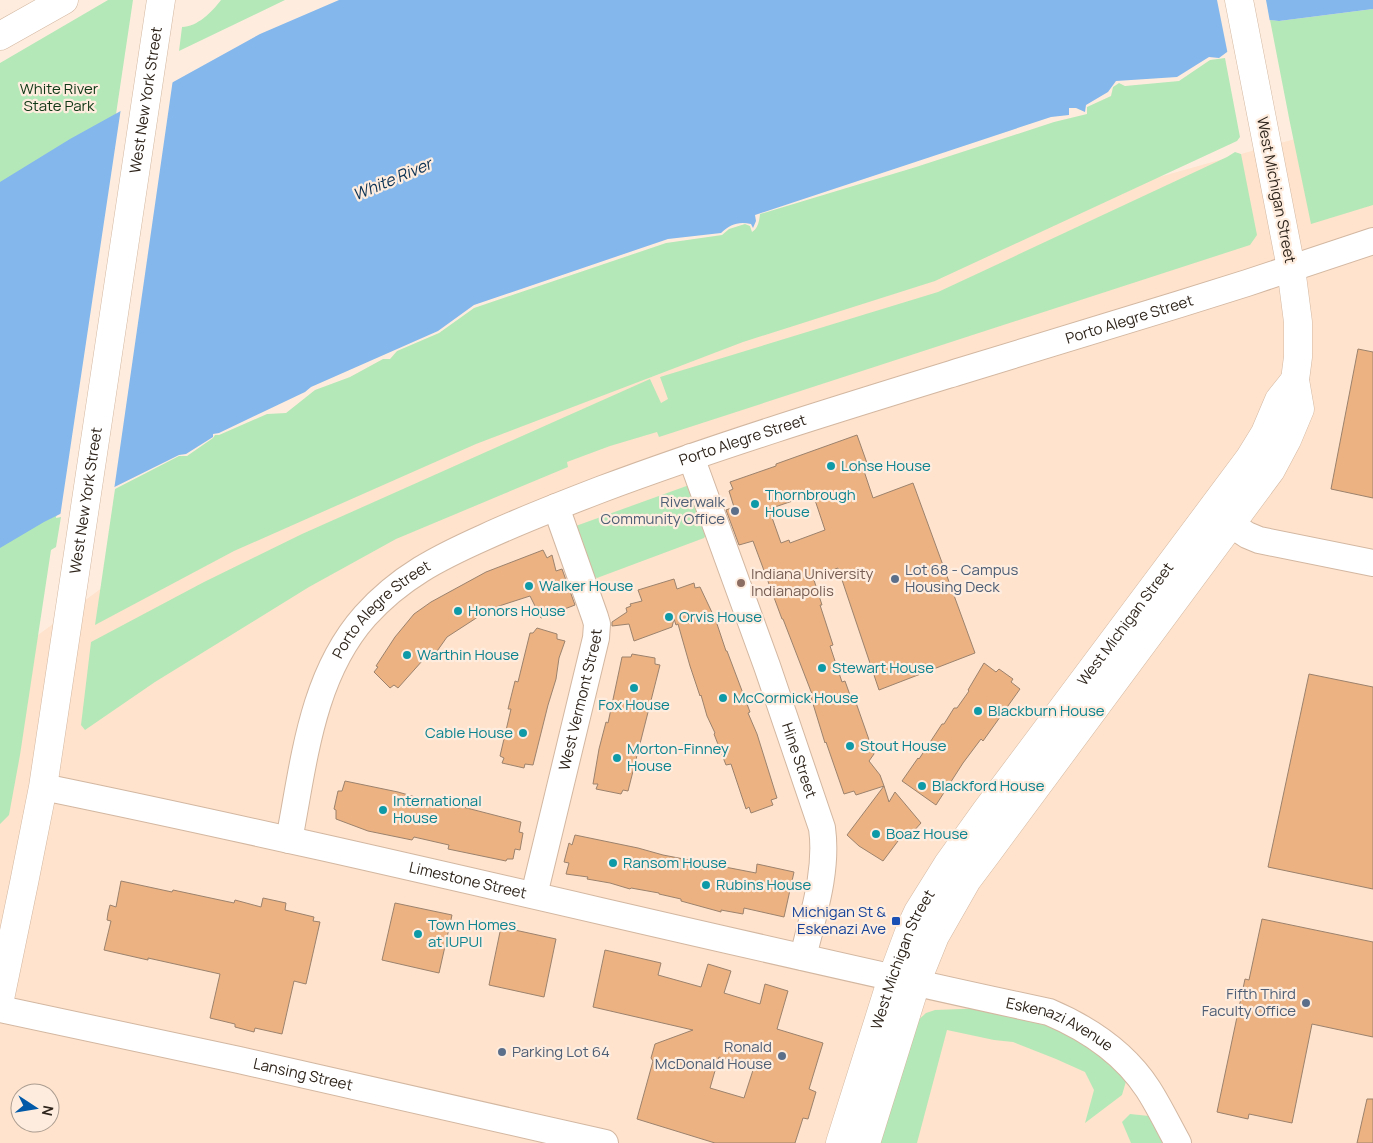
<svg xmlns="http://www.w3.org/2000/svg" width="1373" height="1143" font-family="Manrope,sans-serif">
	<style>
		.built { fill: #ffe3cc; fill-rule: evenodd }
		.green { fill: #b5e8b8 }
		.water { fill: #84b7eb }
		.pier { fill: #feeddf }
		.building { fill: #ecb281; stroke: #9c826d; fill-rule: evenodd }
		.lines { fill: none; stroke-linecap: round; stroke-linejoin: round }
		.minor-casing { stroke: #d3b7a1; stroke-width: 28 }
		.major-casing { stroke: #d3b7a1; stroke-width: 29 }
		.minor { stroke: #fff; stroke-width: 26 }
		.major { stroke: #fff; stroke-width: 28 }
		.culture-dot { fill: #0f9aa8; stroke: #feeddf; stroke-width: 2 }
		.service-dot { fill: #5c6f8a; stroke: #feeddf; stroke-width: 2 }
		.education-dot { fill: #8d6e63; stroke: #feeddf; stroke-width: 2 }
		.transit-dot { fill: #1a4fb4; stroke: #feeddf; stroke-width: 2 }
		.labels { text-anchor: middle; stroke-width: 4.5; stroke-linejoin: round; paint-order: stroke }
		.park-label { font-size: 15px; fill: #103716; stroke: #feeddf }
		.street-label { font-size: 15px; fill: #2f251c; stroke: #feeddf }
		.culture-label { font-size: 15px; fill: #0d838f; stroke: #feeddf; text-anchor: start }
		.service-label { font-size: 15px; fill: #4e5e75; stroke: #feeddf; text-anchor: end }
		.education-label { font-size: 15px; fill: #785e54; stroke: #feeddf; text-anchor: start }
		.transit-label { font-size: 15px; fill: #164399; stroke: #feeddf; text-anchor: end }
		.water-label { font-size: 16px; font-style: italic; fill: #0c3254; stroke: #feeddf }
	</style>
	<rect width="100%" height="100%" fill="#feeddf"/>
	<path class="built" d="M1373 117V1143H0V663L217 503 767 287ZM20 1093H50V1123H20Z"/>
	<path class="green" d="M108 0H133L56 518 61 517 56 547 51 550 20 755 9 815 0 824V63Z
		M221 0H285L179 51 182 27C197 27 212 12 221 0Z
		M1373 9V205L1311 224 1290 123 1270 20 1279 21Z
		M1225 58 1240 137 1237 141 935 281 743 342 476 444 234 551 95 625 115 489 179 456H187L213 438 215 435H219L267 414 286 413 315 390 350 377 383 359H390L397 351 439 333 474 308 666 243 722 235 729 229 745 224 750 226 752 232C758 228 759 222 760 214L916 167 1054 122 1087 114V107L1111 96 1113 87 1119 83 1125 86 1179 81 1210 60Z
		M1235 152 1241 154 1257 235 1250 245 659 437 657 432 610 446 567 462 568 467 396 539 309 587 155 682 85 730 81 725 91 642 204 582 302 534 650 379 661 403 668 399 660 377 938 292 1227 157Z
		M692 484 707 533 704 538 597 578 593 576 573 527Z
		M989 1008 1010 1013 1080 1037 1127 1078 1122 1095 1085 1123 1094 1090 1085 1072 1056 1059 1013 1042 994 1040 947 1030 917 1143H878L913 1025 926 1013 935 1010Z
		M1130 1114 1149 1116 1166 1143H1131L1122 1122Z"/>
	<path class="water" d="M339 0H1373V9L1279 21 1270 20 1219 58 1209 57 1177 77 1116 81 1108 92 1086 105 1085 112 1076 108H1069V115L1051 117 755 215 756 221 753 228 751 224C739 221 730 224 721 233L668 239 474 305 438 331 311 387 305 392 219 433 213 434V437L186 454 179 455 44 522 0 548V182L70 139 260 34Z"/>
	<path class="pier" d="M1217 0H1266L1270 22 1228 55Z
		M173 79 114 490 60 517 121 108Z"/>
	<path class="building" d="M1358 349 1373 352V498L1331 489Z
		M857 435 868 466 863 468 873 498 913 483 975 653 879 690 838 568 813 577 822 605H820L833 645 830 646 842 682 845 681 851 698 854 697 874 754 869 761 880 775 884 786 856 795 854 791 844 794 826 742 825 743 810 694H812L783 619H782L753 541 739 545 726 510 734 507 729 491 733 489 730 482 776 466V464ZM813 494 825 530 790 543 789 540 781 543 769 509Z
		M543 550 547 558 552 555 556 571 562 569 575 605 541 618 530 596 499 606 485 615 484 613 447 637 435 654 431 651 398 688 394 685 390 688 374 672 378 667 376 666 395 637 414 614 431 602 486 572Z
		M674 579 677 589 694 583 695 588 700 587 716 621 726 651H727L750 712 748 713 757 734 777 798 771 800 773 805 751 813 749 807 746 809 731 764 726 765 714 734 715 733 707 716 701 695 700 696 690 666 678 624 676 625 674 619 672 627 634 641 629 624 612 626V622L627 612 626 608 631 606 630 604 642 601 638 590Z
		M537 628 557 634V639L565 641 559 658 556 679 548 705 533 765 525 764 524 768 502 763 504 758 500 756 511 709H508L515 681 518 682 530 633H533Z
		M632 654 655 658V664L660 665 628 791 623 790 621 794 596 789 598 784H593L599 749 606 722 608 723 622 657H631Z
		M984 663 996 672 999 669 1013 679 1011 682 1020 689 983 741 981 739 963 763 936 805 902 781 918 758 919 759 942 724H944L954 708H957L969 691 968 690Z
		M1309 674 1373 687V889L1268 867Z
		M345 781 398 792 436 803 437 802 459 808V806L521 822 519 832 523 833 520 850 515 849 513 859H507L506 861 448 849 449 845 414 837 412 840 368 831 336 819V810L334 809 338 791H342Z
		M884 786 889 802 895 792 921 823 912 833 907 829 883 861 859 846 847 835Z
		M575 835 638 848 663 855 756 873 757 864 794 872 784 917 744 908 743 914 721 910V912L681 901V899L659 894V893L631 888 630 889 610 883 587 879 588 877 566 874 569 863 564 862 569 843 572 845Z
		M121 881 172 892 173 890 234 903 235 900 261 907 263 898 286 903 285 910 314 917 313 921 320 922 306 984 294 981 282 1034 255 1028 254 1032 235 1027V1024L210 1018 220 974 148 958V960L104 950 111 921 107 920 108 913 110 905 116 907Z
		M395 903 452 915 439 973 382 960Z
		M1262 919 1373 942V1037L1312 1024 1292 1123 1249 1114 1248 1119 1217 1112 1245 979 1249 980Z
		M501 927 556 939 544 997 489 985Z
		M605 950 661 963 658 975 701 987 708 964 731 971 724 993 760 1004 765 984 788 991 777 1029 823 1043 809 1089 816 1092 808 1119 803 1118 795 1143H715L637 1119 653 1061 651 1058 655 1044 693 1030 593 1007ZM719 1057 754 1067 744 1098 710 1088Z
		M1367 1099H1373V1143H1357Z"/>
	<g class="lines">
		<g class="minor-casing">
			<g id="minor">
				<path id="s1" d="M691 457 767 666 822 828C828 871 813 915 803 957"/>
				<path d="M1213 512 1247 535 1259 540 1373 563"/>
				<path id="s2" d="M43 787C379 856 713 940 1049 1012 1089 1029 1124 1052 1148 1089 1159 1106 1168 1125 1178 1143"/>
				<path id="s3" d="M289 840C304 763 311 677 365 616 400 577 438 558 485 537 524 519 563 504 602 489 720 445 841 408 961 371 1057 342 1152 313 1247 283 1289 269 1331 255 1373 241"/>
				<path id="s4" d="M534 895 596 638 597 624 595 617 556 507"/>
				<path id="s5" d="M0 1009 239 1060 605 1143"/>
			</g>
		</g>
		<g class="major-casing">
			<g id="major">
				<path d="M0 36 64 0"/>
				<path id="s6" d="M0 999 24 883 43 787 161 0"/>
				<path id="s7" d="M840 1143 892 978 911 927 918 912 948 864 986 811 1249 459 1265 433 1279 400 1295 380"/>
				<path d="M866 1143 916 983 935 936 967 880 988 852 1271 470 1287 440 1300 409 1295 380 1298 357V322L1291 268 1239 0"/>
			</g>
		</g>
		<use href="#minor" class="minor"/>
		<use href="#major" class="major"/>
	</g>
	<g class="culture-dot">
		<circle cx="831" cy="466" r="5"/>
		<circle cx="755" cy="504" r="5"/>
		<circle cx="529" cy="586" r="5"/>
		<circle cx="458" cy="611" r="5"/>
		<circle cx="669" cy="617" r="5"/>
		<circle cx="407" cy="655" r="5"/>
		<circle cx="822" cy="668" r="5"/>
		<circle cx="634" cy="688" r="5"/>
		<circle cx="723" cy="698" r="5"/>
		<circle cx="978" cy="711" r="5"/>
		<circle cx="523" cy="733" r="5"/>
		<circle cx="850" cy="746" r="5"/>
		<circle cx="617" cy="758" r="5"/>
		<circle cx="922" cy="786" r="5"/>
		<circle cx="383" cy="810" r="5"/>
		<circle cx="876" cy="834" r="5"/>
		<circle cx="613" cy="863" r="5"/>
		<circle cx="706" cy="885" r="5"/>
		<circle cx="418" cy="934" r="5"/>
	</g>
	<g class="service-dot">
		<circle cx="735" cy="511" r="5"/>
		<circle cx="895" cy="579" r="5"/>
		<circle cx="1306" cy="1003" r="5"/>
		<circle cx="502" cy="1052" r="5"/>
		<circle cx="782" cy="1056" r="5"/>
	</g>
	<circle class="education-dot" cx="741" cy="583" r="5"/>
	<rect class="transit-dot" x="891" y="916" width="10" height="10" rx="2.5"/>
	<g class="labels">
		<g class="park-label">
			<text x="59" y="94">White River<tspan x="59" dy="17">State Park</tspan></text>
		</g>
		<g class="street-label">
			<text dy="5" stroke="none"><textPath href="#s6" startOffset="911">West New York Street</textPath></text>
			<text transform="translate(1276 190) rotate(79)" y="5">West Michigan Street</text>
			<text dy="5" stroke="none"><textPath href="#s3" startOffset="1065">Porto Alegre Street</textPath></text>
			<text dy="5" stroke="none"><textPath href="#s3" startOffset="660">Porto Alegre Street</textPath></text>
			<text dy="5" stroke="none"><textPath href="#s6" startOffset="506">West New York Street</textPath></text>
			<text dy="5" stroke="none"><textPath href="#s3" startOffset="256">Porto Alegre Street</textPath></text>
			<text dy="5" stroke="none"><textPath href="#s7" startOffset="599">West Michigan Street</textPath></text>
			<text dy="5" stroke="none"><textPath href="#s4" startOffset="201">West Vermont Street</textPath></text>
			<text dy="5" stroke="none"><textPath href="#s1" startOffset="322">Hine Street</textPath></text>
			<text dy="5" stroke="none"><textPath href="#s2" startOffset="435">Limestone Street</textPath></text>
			<text dy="5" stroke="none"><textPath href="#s7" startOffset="194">West Michigan Street</textPath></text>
			<text dy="5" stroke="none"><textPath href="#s2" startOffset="1045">Eskenazi Avenue</textPath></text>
			<text dy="5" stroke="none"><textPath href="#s5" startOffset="310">Lansing Street</textPath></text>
		</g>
		<g class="culture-label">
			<text x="841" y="471">Lohse House</text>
			<text x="765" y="500">Thornbrough<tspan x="765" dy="17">House</tspan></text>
			<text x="539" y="591">Walker House</text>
			<text x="468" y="616">Honors House</text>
			<text x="679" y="622">Orvis House</text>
			<text x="417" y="660">Warthin House</text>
			<text x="832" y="673">Stewart House</text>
			<text x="733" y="703">McCormick House</text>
			<text x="634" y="710" text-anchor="middle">Fox House</text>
			<text x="988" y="716">Blackburn House</text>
			<text x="513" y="738" text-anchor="end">Cable House</text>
			<text x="860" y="751">Stout House</text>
			<text x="627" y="754">Morton-Finney<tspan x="627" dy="17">House</tspan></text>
			<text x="932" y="791">Blackford House</text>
			<text x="393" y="806">International<tspan x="393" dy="17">House</tspan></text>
			<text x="886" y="839">Boaz House</text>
			<text x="623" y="868">Ransom House</text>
			<text x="716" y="890">Rubins House</text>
			<text x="428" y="930">Town Homes<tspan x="428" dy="17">at IUPUI</tspan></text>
		</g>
		<g class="service-label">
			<text x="725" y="507">Riverwalk<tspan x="725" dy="17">Community Office</tspan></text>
			<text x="905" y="575" text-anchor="start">Lot 68 - Campus<tspan x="905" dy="17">Housing Deck</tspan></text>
			<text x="1296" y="999">Fifth Third<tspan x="1296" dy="17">Faculty Office</tspan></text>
			<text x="772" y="1052">Ronald<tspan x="772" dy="17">McDonald House</tspan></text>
			<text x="512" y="1057" text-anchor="start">Parking Lot 64</text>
		</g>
		<g class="education-label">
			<text x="751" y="579">Indiana University<tspan x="751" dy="17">Indianapolis</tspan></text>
		</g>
		<g class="transit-label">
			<text x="886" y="917">Michigan St &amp;<tspan x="886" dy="17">Eskenazi Ave</tspan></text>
		</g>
		<g class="water-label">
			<text transform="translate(392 179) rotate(-23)" y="6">White River</text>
		</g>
	</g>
	<g transform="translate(35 1108) rotate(102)"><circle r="24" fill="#feeddf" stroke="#ab9d91"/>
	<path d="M0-4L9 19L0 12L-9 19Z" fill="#0159a7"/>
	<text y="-8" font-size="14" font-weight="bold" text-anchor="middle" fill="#2f251c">N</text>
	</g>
</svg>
